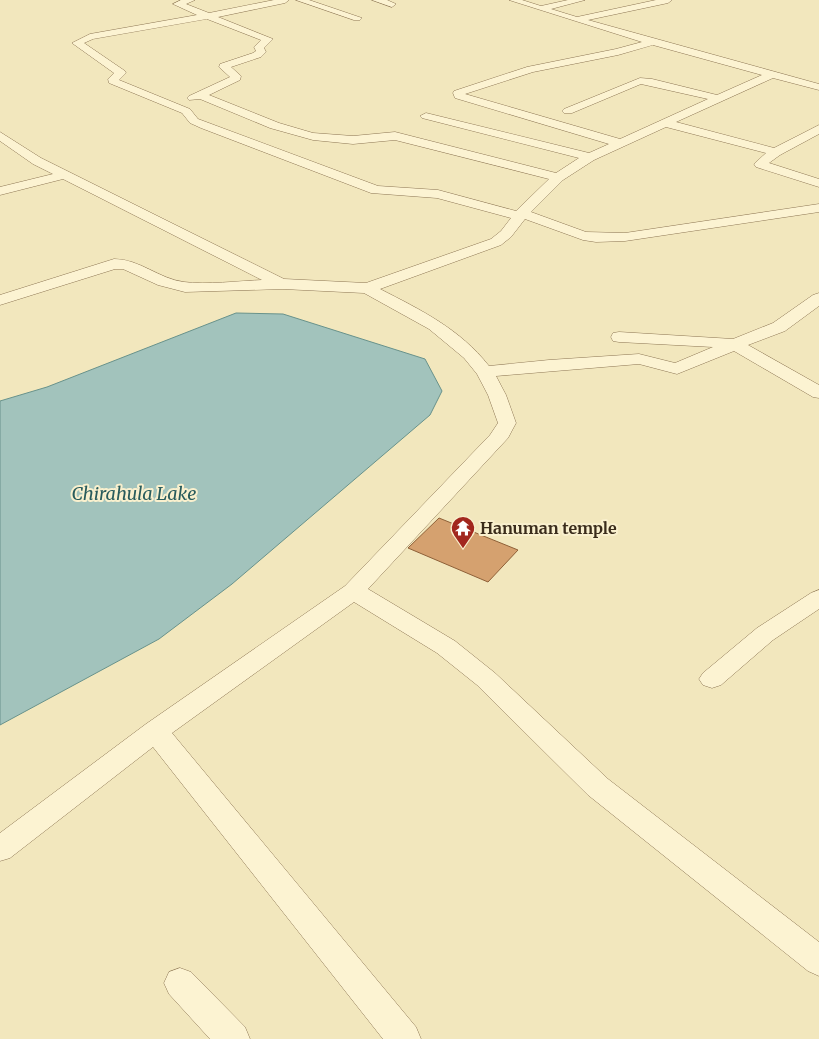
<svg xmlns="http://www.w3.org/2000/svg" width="819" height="1039" font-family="Merriweather,serif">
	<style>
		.water { fill: #a2c3bc; stroke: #68928b }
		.building { fill: #d5a16f; stroke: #8e6038 }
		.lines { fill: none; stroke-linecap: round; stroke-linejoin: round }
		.street-casing { stroke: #8d7654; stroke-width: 1 }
		.street { fill: #fcf3d2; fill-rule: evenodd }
		.labels { text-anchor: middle; stroke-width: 4; stroke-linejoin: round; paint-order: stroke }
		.poi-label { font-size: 16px; font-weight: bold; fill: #3a2c1b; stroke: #f9f0ce; text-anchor: start }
		.water-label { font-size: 18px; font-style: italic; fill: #285b5c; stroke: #f9f0ce }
	</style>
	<rect width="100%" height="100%" fill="#f2e7bd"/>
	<path class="water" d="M236 313 283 314 425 359 442 391 430 415 232 584 159 639 0 725V401L47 387Z"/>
	<path class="building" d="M439 518 518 550 488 582 408 548Z"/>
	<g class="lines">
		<g class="street-casing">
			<path id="street" d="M181 0H195L186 4 209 13 274 0H289L285 3 218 17 273 39 264 48 266 52 261 57 231 67 241 76 240 80 209 95 279 123 313 133 353 136 395 132 556 173 579 158 422 118 420 116 426 113 589 153 609 144 455 98 453 93 454 91 527 67 616 49 642 42 509 0H522L541 6 568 0H585L551 9 577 17 656 0H672L668 3 588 20 819 84V90L773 78 676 122 774 148 819 125V134L780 155 769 163 819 179V187L756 167 754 164 766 153 666 127 594 160 563 180 531 212 586 232 625 233 819 204V212L625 241 596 242 583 240 525 219 511 237 501 245 380 289C421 310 460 329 489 366L549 360 639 354 675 363 713 347 619 342 613 341 611 337 613 333 619 332 733 339 773 323 813 295 819 293V306L785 331 748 345 819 385V398L813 397 734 351 677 374 639 364 496 376 506 395 516 423 508 438 368 589 455 641 495 673 608 779 819 942V976L808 971 588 795 477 685 437 653 354 602 172 733 416 1027 421 1039H383L153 747 10 858 0 861V833L146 724 345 586 490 435 498 423 488 395 477 374 464 358 429 329 364 293 283 289 185 292 158 285 123 269H115L0 305V295L114 259C140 259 159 279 184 282 206 285 239 281 262 280L63 179 0 195V187L53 174 33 164 0 141V132L41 158 284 279 366 283 491 239 501 231 511 218 437 198 371 193 201 128 190 123 182 113 109 83 108 79 114 73 72 43 90 34 197 15 173 4ZM207 19 261 40 254 47 256 51 253 53 220 64 219 67 230 77 189 96 187 98 189 100 200 99 270 128 313 140 353 144 395 140 549 179 516 211 438 190 378 186 198 119 190 109 119 80 126 73 125 71 84 43 93 39ZM653 45 762 75 717 95 652 79 640 78 564 109 562 111 564 113H572L641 84 708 99 620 139 465 94 533 72 618 55Z
				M296 0H309L362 18 360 20H354Z
				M372 0H387L396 4 392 7Z
				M819 590V609L773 640 721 685 712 688 703 685 699 679 703 673 757 628 811 593Z
				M180 968 191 972 245 1027 250 1039H210L169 994 164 983 169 972Z"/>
		</g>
		<use href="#street" class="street"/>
	</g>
	<defs>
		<g id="temple-pin" transform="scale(1.25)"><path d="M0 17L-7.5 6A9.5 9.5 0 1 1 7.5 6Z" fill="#a2271e" stroke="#f9f0ce"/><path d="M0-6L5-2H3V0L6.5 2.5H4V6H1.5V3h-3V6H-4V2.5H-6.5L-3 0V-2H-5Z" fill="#fff"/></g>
	</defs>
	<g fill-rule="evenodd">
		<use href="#temple-pin" x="463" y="528"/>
	</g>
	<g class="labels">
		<g class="poi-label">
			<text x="480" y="534">Hanuman temple</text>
		</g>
		<g class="water-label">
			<text x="134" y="500">Chirahula Lake</text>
		</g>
	</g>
</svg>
